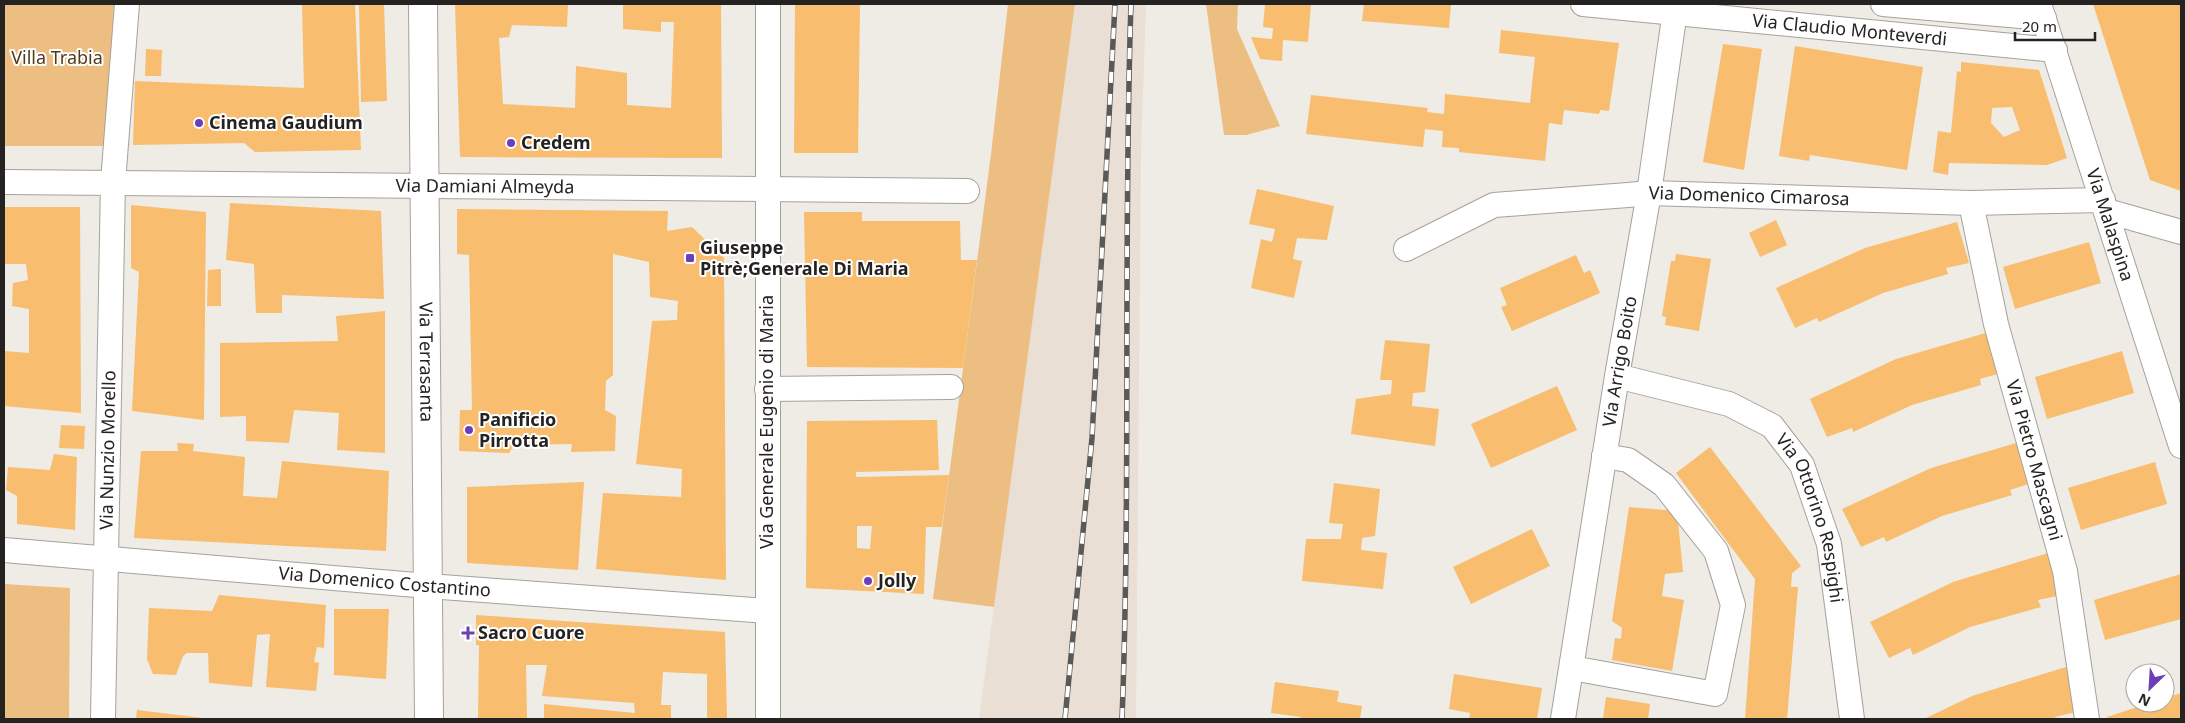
<svg xmlns="http://www.w3.org/2000/svg" width="2185" height="723" font-family="'Noto Sans',sans-serif">
	<style>
		.built { fill: #e9dfd4 }
		.green { fill: #edbe82 }
		.building { fill: #f8bd6e; fill-rule: evenodd }
		.lines { fill: none; stroke-linecap: round; stroke-linejoin: round }
		.street-casing { stroke: #a6a19c; stroke-width: 26 }
		.secondary-casing { stroke: #a6a19c; stroke-width: 30 }
		.street { stroke: #fff; stroke-width: 24 }
		.secondary { stroke: #fff; stroke-width: 28 }
		.rail-casing { stroke: #5b5955; stroke-width: 5.5 }
		.rail { stroke: #fff; stroke-width: 4; stroke-dasharray: 11; stroke-linecap: butt }
		.poi-dot { fill: #6a3fb7; stroke: #fff; stroke-width: 2 }
		.labels { text-anchor: middle; stroke-width: 4; stroke-linejoin: round; paint-order: stroke }
		.street-label { font-size: 18px; fill: #252321; stroke: #fff }
		.park-label { font-size: 18px; fill: #523a18; stroke: #fff }
		.poi-label { font-size: 18px; font-weight: bold; fill: #252321; stroke: #fff; text-anchor: start }
	</style>
	<rect width="100%" height="100%" fill="#efebe5"/>
	<path class="built" d="M1075 4H1146L1141 150 1136 719H979Z"/>
	<path class="green" d="M4 4H114L105 146H4Z
		M1008 4H1075L994 607 933 599 991 154Z
		M1206 4H1238L1237 29 1280 126 1246 135H1224Z
		M4 584 70 588 69 719H4Z"/>
	<path class="building" d="M302 4H355L361 150 255 152 244 143 133 145 135 81 304 88Z
		M359 4H384L387 101 361 102Z
		M455 4H568L567 27 512 25 509 37 499 38 503 104 575 108 576 66 627 73V105L671 108 674 22H661V32L623 29V4H721L722 158 460 157Z
		M795 4H860L858 153H794Z
		M1265 4H1311L1308 42 1283 40 1282 61 1260 59 1251 37 1272 39 1273 28 1263 27Z
		M1364 4H1451L1449 28 1362 21Z
		M2093 4H2181V191L2150 180Z
		M1501 30 1619 43 1609 111 1600 110 1599 114 1564 110 1562 125 1549 123 1545 161 1459 152V148L1442 147 1443 131 1425 129 1423 147 1306 134 1311 95 1428 108 1427 112 1444 114 1445 94 1530 103 1535 57 1499 53Z
		M1723 44 1762 49 1744 170 1703 162Z
		M1795 46 1923 67 1907 170 1810 155 1809 161 1779 156Z
		M146 49 162 50 161 76H145Z
		M1961 62 2039 70 2067 158 2047 165 1949 163 1948 175 1933 172 1938 131 1951 133 1957 71 1961 72ZM2012 107 2020 130 2004 137 1991 123 1992 108Z
		M1257 189 1334 206 1327 240 1297 238 1293 259 1302 261 1294 298 1251 288 1261 239 1272 242 1275 229 1249 224Z
		M230 203 381 211 384 299 282 295V313H256L254 264 226 260Z
		M131 205 206 212 204 420 132 411 139 272 131 268Z
		M4 207H80L81 413 4 406V351L29 353V309L12 306 13 283 28 280 26 264H4Z
		M457 209 668 211 667 231 692 227 724 258 726 580 596 569 603 493 681 497 682 469 636 464 652 321 677 320 678 301 650 297 649 262 613 254V375L606 381 605 410 616 416 615 451 571 452 572 444 514 445 509 453 459 451 460 410H472L469 255 457 254Z
		M804 212H862V221H960L961 260H977L963 368 807 367Z
		M1776 220 1787 245 1760 257 1749 233Z
		M1957 222 1969 263 1946 268 1948 274 1883 293 1819 322 1817 318 1795 328 1776 288 1865 248Z
		M2089 242 2101 283 2015 309 2003 267Z
		M1676 254 1711 259 1699 331 1665 325 1666 317 1662 316 1671 261H1675Z
		M1576 255 1584 273 1590 270 1600 293 1512 331 1501 307 1507 305 1500 288Z
		M221 269V306H207L208 270Z
		M385 311V453L337 450 339 413 294 410 289 443 246 441V416L220 417V343L338 341 336 316Z
		M1989 332 2001 373 1980 379 1981 385 1912 405 1853 432 1852 428 1827 437 1810 399 1896 359Z
		M1385 340 1430 344 1425 392 1413 393 1412 406 1439 409 1435 446 1351 434 1356 399 1391 394 1392 380H1380Z
		M2122 351 2134 393 2047 419 2035 377Z
		M1557 386 1577 430 1491 468 1471 424Z
		M937 420 939 470 856 472V477L949 475 942 527H926L924 594 806 588 807 421ZM857 526H872L870 549 857 548Z
		M61 425 85 426 84 449 59 448Z
		M2023 441 2035 482 2010 490 2012 495 1942 516 1886 542 1884 537 1861 547 1842 509 1931 468Z
		M177 443 194 444 193 451 245 457 243 496 277 498 282 461 389 471 386 551 134 538 141 451H178Z
		M1710 447 1801 566 1792 573 1791 587H1798L1787 719H1745L1755 579 1676 473Z
		M54 454 77 457 75 530 17 524V496L6 490 8 467 50 470Z
		M2155 462 2167 504 2081 530 2068 488Z
		M584 482 578 570 467 563V487Z
		M1334 483 1380 489 1375 536 1362 538 1361 550 1387 553 1383 589 1302 581 1306 539H1341L1343 524 1329 523Z
		M1629 507 1677 511 1683 572 1665 574 1662 596 1684 600 1672 671 1612 660 1615 638 1621 639 1622 628 1612 621Z
		M1532 529 1550 566 1471 604 1453 567Z
		M2048 553 2062 595 2038 600 2041 607 1970 627 1913 655 1910 648 1889 658 1870 622 1953 582Z
		M2181 574V619L2105 640 2094 600Z
		M219 595 326 605 324 648 317 647 314 662 319 663 316 691 266 687 270 634 257 635 252 687 209 683 208 653H187L183 656 176 675 153 674 147 659 149 608 212 611Z
		M334 609H389L386 679 334 675Z
		M476 615 725 632 727 719H707V674L663 672 661 705H671V719H544V704L635 713 634 703 542 696 547 665H526L527 719H478L479 645H476Z
		M2066 667 2080 711 2055 717 2056 719H1924L1972 696Z
		M1454 674 1542 688 1537 719H1469L1470 713 1449 709Z
		M1275 682 1339 691 1337 702 1362 706 1360 719H1300L1301 717 1271 713Z
		M2181 693V719H2108L2107 717 2150 703H2165V698Z
		M1606 697 1650 704 1648 719H1603Z
		M137 710 203 718V719H136Z"/>
	<g class="lines">
		<g class="street-casing">
			<g id="street">
				<path d="M768 4V719"/>
				<path id="s1" d="M1583 4 2055 50"/>
				<path d="M1883 4 2044 18"/>
				<path id="s2" d="M2039 4 2181 446"/>
				<path id="s3" d="M4 182 967 191"/>
				<path id="s4" d="M1971 203 1996 324 2065 571 2087 719"/>
				<path d="M2107 211 2181 232"/>
				<path id="s5" d="M1406 249 1494 205 1628 195 1649 193 1971 203 2103 200"/>
				<path id="s6" d="M1617 376 1729 404 1772 426 1802 465 1829 544 1852 719"/>
				<path d="M767 389 951 387"/>
				<path id="s7" d="M4 550 428 586 767 611"/>
				<path d="M1572 668 1715 694 1733 605 1716 551 1664 485 1628 460 1604 456"/>
				<path id="s8" d="M103 719 113 182 127 4"/>
				<path id="s9" d="M1563 719 1617 376 1649 193 1676 4"/>
			</g>
		</g>
		<g class="secondary-casing">
			<g id="secondary">
				<path id="s10" d="M423 4 429 719"/>
			</g>
		</g>
		<use href="#street" class="street"/>
		<use href="#secondary" class="secondary"/>
		<g class="rail-casing">
			<path id="rail" d="M1065 719 1092 438 1115 4
				M1122 719C1131 481 1123 242 1131 4"/>
		</g>
		<use href="#rail" class="rail"/>
	</g>
	<g class="poi-dot">
		<circle cx="199" cy="123" r="5"/>
		<circle cx="511" cy="143" r="5"/>
		<rect x="685" y="253" width="10" height="10" rx="2.5"/>
		<circle cx="469" cy="430" r="5"/>
		<circle cx="868" cy="581" r="5"/>
		<path d="M465.5 625.5h5v5h5v5h-5v5h-5v-5h-5v-5h5z"/>
	</g>
	<g class="labels">
		<g class="street-label">
			<text dy="6" stroke="none"><textPath href="#s1" startOffset="268">Via Claudio Monteverdi</textPath></text>
			<text dy="6" stroke="none"><textPath href="#s3" startOffset="481">Via Damiani Almeyda</textPath></text>
			<text dy="6" stroke="none"><textPath href="#s5" startOffset="354">Via Domenico Cimarosa</textPath></text>
			<text dy="6" stroke="none"><textPath href="#s2" startOffset="232">Via Malaspina</textPath></text>
			<text dy="6" stroke="none"><textPath href="#s9" startOffset="362">Via Arrigo Boito</textPath></text>
			<text dy="6" stroke="none"><textPath href="#s10" startOffset="358">Via Terrasanta</textPath></text>
			<text transform="translate(767 422) rotate(-90)" y="6">Via Generale Eugenio di Maria</text>
			<text dy="6" stroke="none"><textPath href="#s8" startOffset="269">Via Nunzio Morello</textPath></text>
			<text dy="6" stroke="none"><textPath href="#s4" startOffset="265">Via Pietro Mascagni</textPath></text>
			<text dy="6" stroke="none"><textPath href="#s6" startOffset="266">Via Ottorino Respighi</textPath></text>
			<text dy="6" stroke="none"><textPath href="#s7" startOffset="382">Via Domenico Costantino</textPath></text>
		</g>
		<g class="park-label">
			<text x="57" y="64">Villa Trabia</text>
		</g>
		<g class="poi-label">
			<text x="209" y="129">Cinema Gaudium</text>
			<text x="521" y="149">Credem</text>
			<text x="700" y="254">Giuseppe<tspan x="700" dy="21">Pitrè;Generale Di Maria</tspan></text>
			<text x="479" y="426">Panificio<tspan x="479" dy="21">Pirrotta</tspan></text>
			<text x="878" y="587">Jolly</text>
			<text x="478" y="639">Sacro Cuore</text>
		</g>
	</g>
	<rect width="2185" height="723" fill="none" stroke="#252321" stroke-width="10"/>
	<g transform="translate(2150 688) rotate(205)"><circle r="24" fill="#ffffff" stroke="#a8a7a6"/>
	<path d="M0-4L9 19L0 12L-9 19Z" fill="#6a3fb7"/>
	<text y="-8" font-size="14" font-weight="bold" text-anchor="middle" fill="#252321">N</text>
	</g>
	<path d="M2015 32v8h80v-8" fill="none" stroke="#252321" stroke-width="2.5"/>
	<text x="2022" y="32" font-size="15" fill="#252321" stroke="#ffffff" stroke-width="4" paint-order="stroke">20 m</text>
</svg>
